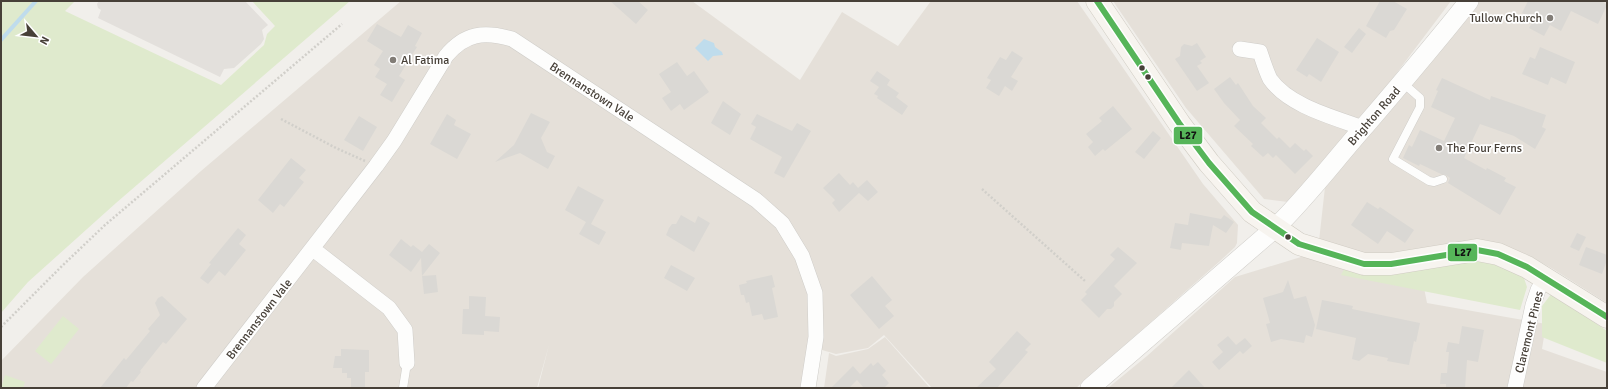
<svg xmlns="http://www.w3.org/2000/svg" width="1608" height="389" font-family="Signika,sans-serif">
	<style>
		.residential { fill: #e5e0d9 }
		.green { fill: #dfeacd }
		.parking { fill: #e3e0dc }
		.water { fill: #bfdcec }
		.lines { fill: none; stroke-linecap: round; stroke-linejoin: round }
		.stream { stroke: #bfdcec; stroke-width: 4 }
		.building { fill: #dad8d4 }
		.service-casing { stroke: #cfcdc9; stroke-width: 9 }
		.minor-casing { stroke: #cfcdc9; stroke-width: 16 }
		.tertiary-casing { stroke: #cfcdc9; stroke-width: 20 }
		.secondary-casing { stroke: #d0ccc3; stroke-width: 23 }
		.path { stroke: #d1cfca; stroke-width: 2.5; stroke-dasharray: 2 2; stroke-linecap: butt }
		.service { stroke: #fdfdfc; stroke-width: 8 }
		.minor { stroke: #fdfdfc; stroke-width: 15 }
		.tertiary { stroke: #fdfdfc; stroke-width: 19 }
		.secondary { stroke: #f7f4ef; stroke-width: 22 }
		.bus-1-casing { stroke: #fff; stroke-width: 9 }
		.bus-1 { stroke: #56b559; stroke-width: 6 }
		.poi-dot { fill: #827d77; stroke: #fff; stroke-width: 1.5 }
		.bus-dot { fill: #474038; stroke: #fff; stroke-width: 1.5 }
		.labels { text-anchor: middle; stroke-width: 3.5; stroke-linejoin: round; paint-order: stroke }
		.poi-label { font-size: 12px; fill: #474038; stroke: #fff; text-anchor: start }
		.street-label { font-size: 12px; fill: #474038; stroke: #fff }
		.line-badge { stroke: #fff; stroke-width: 1.5 }
		.pale-badge-label { font-size: 11px; text-anchor: middle; font-weight: bold; fill: #111 }
	</style>
	<rect width="100%" height="100%" fill="#f1efeb"/>
	<path class="residential" d="M401 1H692L800 80 842 12 898 46 931 1H1077L1203 184 1238 225 1237 243 1235 247 1220 261 1076 388H932L884 335 868 348 836 354 808 346 802 388H538L549 345 537 388H1V361L83 277 201 171Z
		M1113 1H1451L1334 156 1288 202 1264 199 1186 108Z
		M1471 1H1607V303L1553 269 1528 255 1506 247 1418 257 1427 303 1546 324 1542 349 1607 372V388H1108L1147 356 1235 277 1301 257 1319 241 1325 187Z
		M885 337 930 388H824L829 353 836 356 868 349Z"/>
	<path class="green" d="M1 1H75L65 11 221 85 264 45 267 34 275 26 252 1H350L116 203 28 282 1 313Z
		M1487 255 1520 266 1527 287 1520 310 1341 275 1347 264Z
		M1552 293 1607 331V363L1542 337V306Z
		M63 316 79 329 51 364 35 351Z
		M5 375 25 382 23 388H1Z"/>
	<path class="parking" d="M99 1H245L268 25 262 30 264 39 261 44 234 68 224 69 220 77 98 18 101 10 98 8 97 4Z"/>
	<path class="water" d="M704 39 714 43 715 47 722 52 723 55 713 56 708 61 695 48Z"/>
	<g class="lines">
		<path class="stream" d="M1 40 36 1"/>
	</g>
	<path class="building" d="M610 1H638L648 10 636 24Z
		M1380 1H1393L1407 9 1394 30 1390 31 1386 38 1366 26Z
		M1528 1H1601L1607 5 1598 24 1571 11 1561 31 1550 25 1544 36 1529 28 1534 19 1522 13Z
		M377 24 401 37 408 25 422 33 415 46 417 47 399 76 405 80 392 102 380 95 387 84 375 77 380 69 374 65 383 51 367 41Z
		M1359 28 1366 34 1352 53 1344 47Z
		M1317 38 1339 52 1321 82 1309 74 1307 77 1296 70Z
		M1197 43 1206 57 1200 61 1202 63 1197 66 1209 83 1197 91 1175 59 1180 56 1181 47 1184 44 1192 46Z
		M1540 47 1575 62 1566 84 1551 77 1548 85 1522 74 1530 57 1535 59Z
		M1012 51 1023 58 1011 77 1018 81 1012 91 1005 86 999 96 986 88 991 80 987 78 1000 57 1006 60Z
		M677 62 687 76 694 71 709 92 684 110 680 104 671 111 662 98 671 92 659 74Z
		M877 71 890 80 887 85 899 93 896 97 908 106 902 115 877 98 878 96 874 94 879 87 870 81Z
		M1230 77 1236 85 1238 83 1253 106 1266 118 1261 123 1277 139 1279 137 1290 148 1295 143 1304 151 1306 149 1313 156 1295 174 1276 155 1273 158 1268 153 1263 157 1251 146 1253 144 1234 126 1240 120 1224 103 1214 89Z
		M1442 78 1490 100 1491 96 1546 115 1542 127 1546 129 1535 149 1514 136 1480 124 1464 158 1486 170 1487 168 1506 178 1504 181 1516 187 1500 215 1448 183 1450 178 1446 175 1441 174 1420 164 1419 166 1403 158 1409 145 1412 147 1420 130 1444 141 1455 118 1431 107 1438 91 1436 90Z
		M723 101 741 114 730 135 711 123Z
		M1113 106 1132 129 1105 151 1103 149 1095 156 1088 147 1093 142 1086 134 1102 121 1099 118Z
		M531 113 550 122 541 138 547 152 555 156 548 169 520 153 495 162 514 145Z
		M447 114 456 120 454 125 471 134 457 159 430 144Z
		M757 114 792 131 797 123 811 131 784 178 774 173 782 157 750 139 756 127 751 124Z
		M359 116 377 127 363 151 344 140Z
		M1153 131 1161 138 1144 159 1135 152Z
		M291 158 306 170 299 178 304 182 284 207 280 204 273 213 258 200Z
		M839 173 850 185 853 182 858 188 867 180 878 192 868 201 859 193 839 212 832 203 835 200 823 188Z
		M578 186 604 200 591 224 606 232 599 245 579 234 586 222 565 210Z
		M1367 202 1378 209 1380 207 1414 230 1405 243 1387 231 1378 244 1351 225Z
		M1190 213 1221 219 1224 215 1234 222 1226 233 1213 225 1209 246 1182 243 1181 250 1170 248 1175 223 1188 225Z
		M681 215 695 223 698 216 710 223 694 252 666 235 669 228 672 224H676Z
		M238 228 246 235 239 244 246 250 225 276 219 271 208 284 200 278 211 264 209 263Z
		M1577 233 1586 237 1579 251 1570 247Z
		M401 239 411 247 413 245 422 252 429 244 440 253 422 276 421 258 411 272 389 255Z
		M1118 247 1137 263 1114 286 1122 294 1114 302V306L1111 309H1107L1099 318 1081 300 1087 294 1085 292 1115 259 1110 255Z
		M1586 247 1607 255V260L1602 274 1579 265Z
		M671 265 695 278 687 291 664 278Z
		M436 275 438 292 424 294 422 276Z
		M772 275 775 287 772 288 778 317 764 320 762 314 752 316 749 302 746 303 744 295H741L739 285 747 283 746 281Z
		M872 276 892 300 885 306 894 316 879 329 850 295Z
		M1288 280 1294 299 1306 296 1315 325 1312 337 1306 335 1304 343 1281 339 1271 342 1266 324 1270 323 1263 298 1283 292Z
		M162 296 187 319 166 344 163 342 140 371 141 372 133 382 131 381 126 388H100L124 358 126 360 150 331 148 329 160 315 155 303 158 298Z
		M469 296 486 297 485 316 500 317 499 332 484 331V335L462 334 463 309H469Z
		M1322 300 1353 306 1352 309 1420 323 1416 342 1414 341 1409 365 1387 361 1388 358 1368 354 1359 361 1352 359 1356 338 1316 329Z
		M1462 326 1484 330 1478 362 1467 360 1465 388H1446V384H1440L1441 373H1447L1449 352H1446L1448 342 1459 344Z
		M1017 331 1031 344 1025 350 1028 352 997 388H976L996 369 989 362Z
		M1228 336 1236 345 1245 338 1252 346 1243 354 1240 351 1219 370 1212 362 1223 352 1217 345Z
		M341 349 369 350V372H365V388H351V378H347V373H342V368H333L335 356H341Z
		M878 362 886 371 882 375 889 383 884 388H864L857 380 849 388H831L853 366 860 374 871 363 873 366Z
		M1189 370 1205 388H1171Z"/>
	<g class="lines">
		<g class="service-casing">
			<path id="service" d="M1403 83 1420 98V107L1393 159 1429 181 1434 182 1443 179
				M403 388 407 363"/>
		</g>
		<g class="minor-casing">
			<path id="minor" d="M1240 49 1260 52C1263 61 1266 71 1270 79 1289 106 1333 117 1363 128
				M313 249 389 308 405 330 407 363
				M204 388 376 166 394 141 446 56C465 33 484 31 512 39L756 200 782 223 802 256 815 293 816 337 808 388
				M1515 388 1533 305 1538 290 1545 277"/>
		</g>
		<g class="tertiary-casing">
			<path id="tertiary" d="M1090 388 1275 228C1307 197 1334 161 1364 127 1399 86 1435 44 1469 1"/>
		</g>
		<g class="secondary-casing">
			<path id="secondary" d="M1097 1 1179 123 1209 163 1252 212 1299 244 1364 264H1391L1477 250 1498 254 1527 267 1607 317"/>
		</g>
		<path class="path" d="M281 119 336 148 365 161
			M982 189 1085 281
			M1 327 63 265 105 225 342 24"/>
		<use href="#service" class="service"/>
		<use href="#minor" class="minor"/>
		<use href="#tertiary" class="tertiary"/>
		<use href="#secondary" class="secondary"/>
		<g class="bus-1-casing">
			<path id="bus-1" d="M1097 1 1179 123 1209 163 1252 212 1299 244 1364 264H1391L1477 250 1498 254 1527 267 1607 317"/>
		</g>
		<use href="#bus-1" class="bus-1"/>
	</g>
	<g class="poi-dot">
		<circle cx="1550" cy="18" r="4"/>
		<circle cx="393" cy="60" r="4"/>
		<circle cx="1439" cy="148" r="4"/>
	</g>
	<g class="bus-dot">
		<circle cx="1142" cy="68" r="3.5"/>
		<circle cx="1148" cy="77" r="3.5"/>
		<circle cx="1288" cy="237" r="3.5"/>
	</g>
	<g class="labels">
		<g class="poi-label">
			<text x="1542" y="22" text-anchor="end">Tullow Church</text>
			<text x="401" y="64">Al Fatima</text>
			<text x="1447" y="152">The Four Ferns</text>
		</g>
		<g class="street-label">
			<text transform="translate(592 92) rotate(33)" y="4">Brennanstown Vale</text>
			<text transform="translate(1374 116) rotate(-49)" y="4">Brighton Road</text>
			<text transform="translate(259 319) rotate(-52)" y="4">Brennanstown Vale</text>
			<text transform="translate(1529 332) rotate(-76)" y="4">Claremont Pines</text>
		</g>
	</g>
	<g class="line-badge">
		<rect x="1173" y="126" width="30" height="19" rx="4" fill="#56b559"/>
		<rect x="1447" y="243" width="31" height="19" rx="4" fill="#56b559"/>
	</g>
	<g class="pale-badge-label">
		<text x="1188" y="139">L27</text>
		<text x="1463" y="256">L27</text>
	</g>
	<rect width="1608" height="389" fill="none" stroke="#474038" stroke-width="4"/>
	<g transform="translate(36 36) rotate(118)" stroke="#ffffff" stroke-width="3" paint-order="stroke">
	<path d="M0-3L7 15L0 10L-7 15Z" fill="#474038"/>
	<text y="-6" font-size="11" font-weight="bold" text-anchor="middle" fill="#474038">N</text>
	</g>
</svg>
